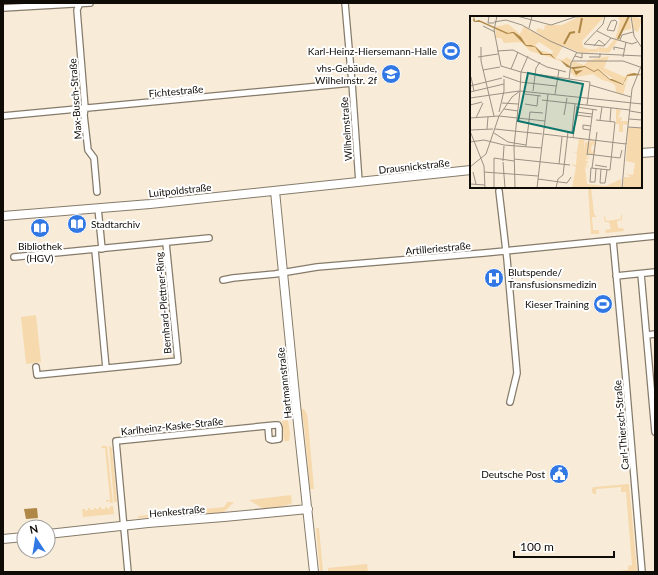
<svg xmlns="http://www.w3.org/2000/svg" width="658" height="575" font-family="Lato,sans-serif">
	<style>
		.green { fill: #f6d9ad }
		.water { fill: #af8847 }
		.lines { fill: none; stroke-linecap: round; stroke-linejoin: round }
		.street-casing { stroke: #867b6a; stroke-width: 8 }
		.secondary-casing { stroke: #867b6a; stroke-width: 10 }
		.street { stroke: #fff; stroke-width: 5.5 }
		.secondary { stroke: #fff; stroke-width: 8 }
		.labels { text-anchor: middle; stroke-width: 4; stroke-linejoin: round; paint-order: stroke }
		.poi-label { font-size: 10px; fill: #0f0b06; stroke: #fff; text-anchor: end }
		.street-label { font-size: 10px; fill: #0f0b06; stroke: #fff }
		.inset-river { fill: none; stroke: #af8847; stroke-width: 2 }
		.inset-road { fill: none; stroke: #9b9184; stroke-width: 1 }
		.view { fill: #0f766e; fill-opacity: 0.15; stroke: #0f766e; stroke-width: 2 }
		.inset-edge { fill: none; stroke: #0f0b06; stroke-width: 2 }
	</style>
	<rect width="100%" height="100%" fill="#f8ebd8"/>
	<path class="green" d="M588 187H591L594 214 597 217H592L593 230H599V234H591Z
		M622 214V220L617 221 618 228H623L624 231 606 233 605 230 611 229 609 222H605L604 216H605L606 221 621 219V215Z
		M36 315 41 362 26 364 21 317Z
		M301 409H304L307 414 308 422 314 489H310L304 425Z
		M288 420 290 434 289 441H284L282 421Z
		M102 446H107L113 503H110V501L106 502V500H110L105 448H101Z
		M109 446H110L112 449 117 502H114Z
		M628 484 629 485 637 571V572H608L628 570V566L632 565 626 492H621V487L596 489V494H594L592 492C592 489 592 487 595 487Z
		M291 495 292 503C287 506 268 509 263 508 259 507 253 502 249 500Z
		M227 502H234L223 513 138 518V516L224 507Z
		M110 506H113L114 514 83 517 82 509H85V511L88 510V508H90L91 510H94V508H96V509H99V507H101L102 509H105V507H107V509L110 508Z
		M317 528H319L323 572H320L316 529Z
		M367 564 368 572H328V568Z"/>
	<path class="water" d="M37 508 38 518 26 519 24 509Z"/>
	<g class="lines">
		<g class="street-casing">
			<path id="street" d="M80 3 77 10 85 108 84 115 88 150 94 158 97 192
				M345 3 352 83 359 182
				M3 8 90 3
				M3 116 352 83
				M499 191 507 259 517 373 510 402
				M98 208 102 249
				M613 240 625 369 642 572
				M95 250 106 368
				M14 257 209 238
				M641 274 655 432
				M616 276 655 272
				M223 280 233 278 275 274 317 267 484 253 655 236
				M647 335 655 334
				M36 367 37 375 178 361 166 243
				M128 572 116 441 275 425H278L279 428V439L272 440 269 439 268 426"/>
		</g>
		<g class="secondary-casing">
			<path id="secondary" d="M641 153 655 152
				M275 191 296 405 314 572
				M3 216 150 204 471 170
				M48 534 148 523 224 517 308 509
				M3 539 24 537"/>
		</g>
		<use href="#street" class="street"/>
		<use href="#secondary" class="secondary"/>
	</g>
	<defs>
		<g id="stadium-disc" transform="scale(1)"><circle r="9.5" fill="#3178e4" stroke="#fff"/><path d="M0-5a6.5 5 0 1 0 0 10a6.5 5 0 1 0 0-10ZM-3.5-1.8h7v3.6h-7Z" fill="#fff"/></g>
		<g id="university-disc" transform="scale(1)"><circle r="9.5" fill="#3178e4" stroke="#fff"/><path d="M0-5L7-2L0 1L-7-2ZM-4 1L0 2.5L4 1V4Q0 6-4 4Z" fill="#fff"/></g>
		<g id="library-disc" transform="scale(1)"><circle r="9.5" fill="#3178e4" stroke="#fff"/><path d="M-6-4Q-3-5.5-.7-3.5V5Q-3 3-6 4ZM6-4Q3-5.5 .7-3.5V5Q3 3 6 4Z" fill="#fff"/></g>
		<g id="hospital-disc" transform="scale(1)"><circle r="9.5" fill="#3178e4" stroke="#fff"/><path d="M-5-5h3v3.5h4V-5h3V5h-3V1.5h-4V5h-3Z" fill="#fff"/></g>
		<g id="civic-disc" transform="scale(1)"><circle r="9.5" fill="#3178e4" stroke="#fff"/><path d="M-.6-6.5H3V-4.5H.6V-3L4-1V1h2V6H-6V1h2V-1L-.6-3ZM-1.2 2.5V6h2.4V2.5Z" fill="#fff"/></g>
	</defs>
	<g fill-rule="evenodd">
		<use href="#stadium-disc" x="451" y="51"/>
		<use href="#university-disc" x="391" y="74"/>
		<use href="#library-disc" x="77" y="224"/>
		<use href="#library-disc" x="40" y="228"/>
		<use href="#hospital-disc" x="494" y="278"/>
		<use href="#stadium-disc" x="603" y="304"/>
		<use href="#civic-disc" x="559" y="474"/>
	</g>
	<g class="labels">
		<g class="poi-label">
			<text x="437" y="55">Karl-Heinz-Hiersemann-Halle</text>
			<text x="377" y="72">vhs-Gebäude,<tspan x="377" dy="12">Wilhelmstr. 2f</tspan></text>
			<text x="91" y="228" text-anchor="start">Stadtarchiv</text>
			<text x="40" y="250" text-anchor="middle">Bibliothek<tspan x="40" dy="12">(HGV)</tspan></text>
			<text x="508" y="276" text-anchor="start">Blutspende/<tspan x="508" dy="12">Transfusionsmedizin</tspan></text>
			<text x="589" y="308">Kieser Training</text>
			<text x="545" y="478">Deutsche Post</text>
		</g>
		<g class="street-label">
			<text transform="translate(176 91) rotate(-5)" y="4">Fichtestraße</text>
			<text transform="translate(75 99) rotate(-94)" y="4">Max-Busch-Straße</text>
			<text transform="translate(346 129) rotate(-94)" y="4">Wilhelmstraße</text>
			<text transform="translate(414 166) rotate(-6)" y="4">Drausnickstraße</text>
			<text transform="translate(180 190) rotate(-6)" y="4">Luitpoldstraße</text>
			<text transform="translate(438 248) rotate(-5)" y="4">Artilleriestraße</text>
			<text transform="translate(163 303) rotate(-95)" y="4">Bernhard-Plettner-Ring</text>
			<text transform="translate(284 383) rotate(-96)" y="4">Hartmannstraße</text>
			<text transform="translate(621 425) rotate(-95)" y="4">Carl-Thiersch-Straße</text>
			<text transform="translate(172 426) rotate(-6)" y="4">Karlheinz-Kaske-Straße</text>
			<text transform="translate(177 511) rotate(-5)" y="4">Henkestraße</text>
		</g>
	</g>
	<g transform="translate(470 16)">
		<rect width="172" height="172" fill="#f8ebd8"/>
		<path d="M135 0 112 25 113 31 118 33H127L128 31 137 32 144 24H148L139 37 129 36V32L128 36 111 37 93 30 86 42 93 44 97 41 102 45 114 49 119 44 139 40 134 52 155 61 159 57H168L158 61 153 79 146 76 145 69 140 66 132 64 123 58 106 61 101 57 100 52 115 51 124 56 128 54 140 64 151 69 155 68 156 64 151 68 128 53 124 55 115 50H97L92 45 60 35 51 26 34 27 31 22H26L25 11 38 8 50 18 54 10 59 13 61 19 60 13 72 20 66 15 68 12 74 14 75 9H92L109 1ZM69 26 83 35 82 38 69 34 65 29ZM135 0H160L161 13 151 15 149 23H145L150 5 148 1ZM162 0 172 3 168 16 163 14ZM146 93 151 94 148 102 152 101 151 105H158L157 109 153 108V116H149V108H146ZM158 112H172V141L169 143 172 142V172H152L154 161H161L156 158 163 159 165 147 156 145ZM109 122 116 124 114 125 115 136V126H124L119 125 120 122 126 126 124 132 123 127 121 132 122 137 124 133V138L115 139 120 140 115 141 120 142 115 144 119 146 115 148 119 149 115 150 119 152 115 151 117 168 136 170 151 163V172H102L106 151 101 148 106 149 107 137H103L107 136Z" fill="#f6d9ad" fill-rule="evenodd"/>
		<path d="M4 0 5 5 9 4 38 17 42 16H44L51 21 56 29H61L66 31 73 38H81L86 44 92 45 101 51 115 50 124 55 128 53 140 63H142L153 68 157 59 164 57 172 59 157 60 153 69 140 64 128 54 124 56 115 51 104 53 106 55 113 54 106 59 103 53 97 51 91 45 86 44 80 39H71L65 31 56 30 43 17 37 18 10 6H5L3 5Z" fill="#af8847"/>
		<path class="inset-river" d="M109 17 112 2M148 23 159 0M94 28 100 17 105 16"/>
		<path class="inset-road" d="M19 0 18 7H24M27 0 24 14 31 50 51 56 120 66 117 89M47 0 81 9 105 1 118 0M135 0 133 8 114 28 134 30 141 22M161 0 164 20 172 32M145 4 147 6 144 15 137 14 141 5ZM24 6 36 4 52 9 80 25 108 37 172 40M13 10 25 16M59 12 62 0M127 15 141 22 162 28 167 26M150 24 152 19 163 16M124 30 129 24 135 29M11 31V45L24 100M144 34V31L154 33M27 35 43 34 77 51 96 56M105 40 112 42V37M8 41 28 38M119 41H130V37M153 41 156 26M102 45H153L170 51M41 53 48 36M13 54 30 51M33 60 50 66 86 70M1 61 4 75M99 63 101 47 107 36M120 69 161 81M0 70 32 62M50 75 51 56 58 40M63 75 66 52 70 46M0 76 34 68M55 78 71 80M85 78 89 54M0 82 49 75M72 84 160 94M32 87 48 88M55 88 67 90 68 80M0 89 12 86M106 91 127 94M34 93 48 95M160 95 172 97M29 96 34 75V63M106 96 122 98M94 99 97 82M106 99 122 101M29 100 75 105 78 78M0 102 29 100 42 81 50 75M6 102 13 87M47 102 50 75 172 88M159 103 172 104M130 104 132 91M140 105 141 92M158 111 172 112M17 113 18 101M25 113 72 118M0 114 23 113M120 114 113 113V109L121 110M0 115 14 150 15 172M102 116 105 88M24 117 38 126 56 129M73 118 156 128M103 122 107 91M0 126 14 124 34 129 72 132M156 128 162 73 172 48M72 129 75 105M56 130 60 96 73 97M117 138 150 142 152 134M117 139 123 93M44 143 100 149M33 145 34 130M33 146 35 172M89 148 92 121M125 149 137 151M0 151 16 138 29 100M122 152 127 116M126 153 125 166H120L121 152 140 154 145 106 126 104M131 153 130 167H135L137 154M3 156 6 168M14 156 68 160M68 163 97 167 101 161M0 168 15 169M24 172V142L44 145M37 172H61M45 172 44 130 47 102M67 172 72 129M86 172 88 163 93 159 98 116 104 117M152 172 156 127"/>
		<path class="view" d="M58 57 113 68 103 117 48 105Z"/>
		<rect width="172" height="172" class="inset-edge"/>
	</g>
	<rect width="658" height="575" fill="none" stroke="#0f0b06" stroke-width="8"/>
	<g transform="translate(36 539) rotate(348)"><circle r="19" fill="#ffffff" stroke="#9f9d9b"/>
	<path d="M0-3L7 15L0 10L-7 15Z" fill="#3178e4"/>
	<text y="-6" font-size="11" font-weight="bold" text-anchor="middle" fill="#0f0b06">N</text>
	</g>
	<path d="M514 551v6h100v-6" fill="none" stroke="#0f0b06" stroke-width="2"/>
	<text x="520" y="551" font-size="12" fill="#0f0b06" stroke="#ffffff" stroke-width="3" paint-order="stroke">100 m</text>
</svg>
